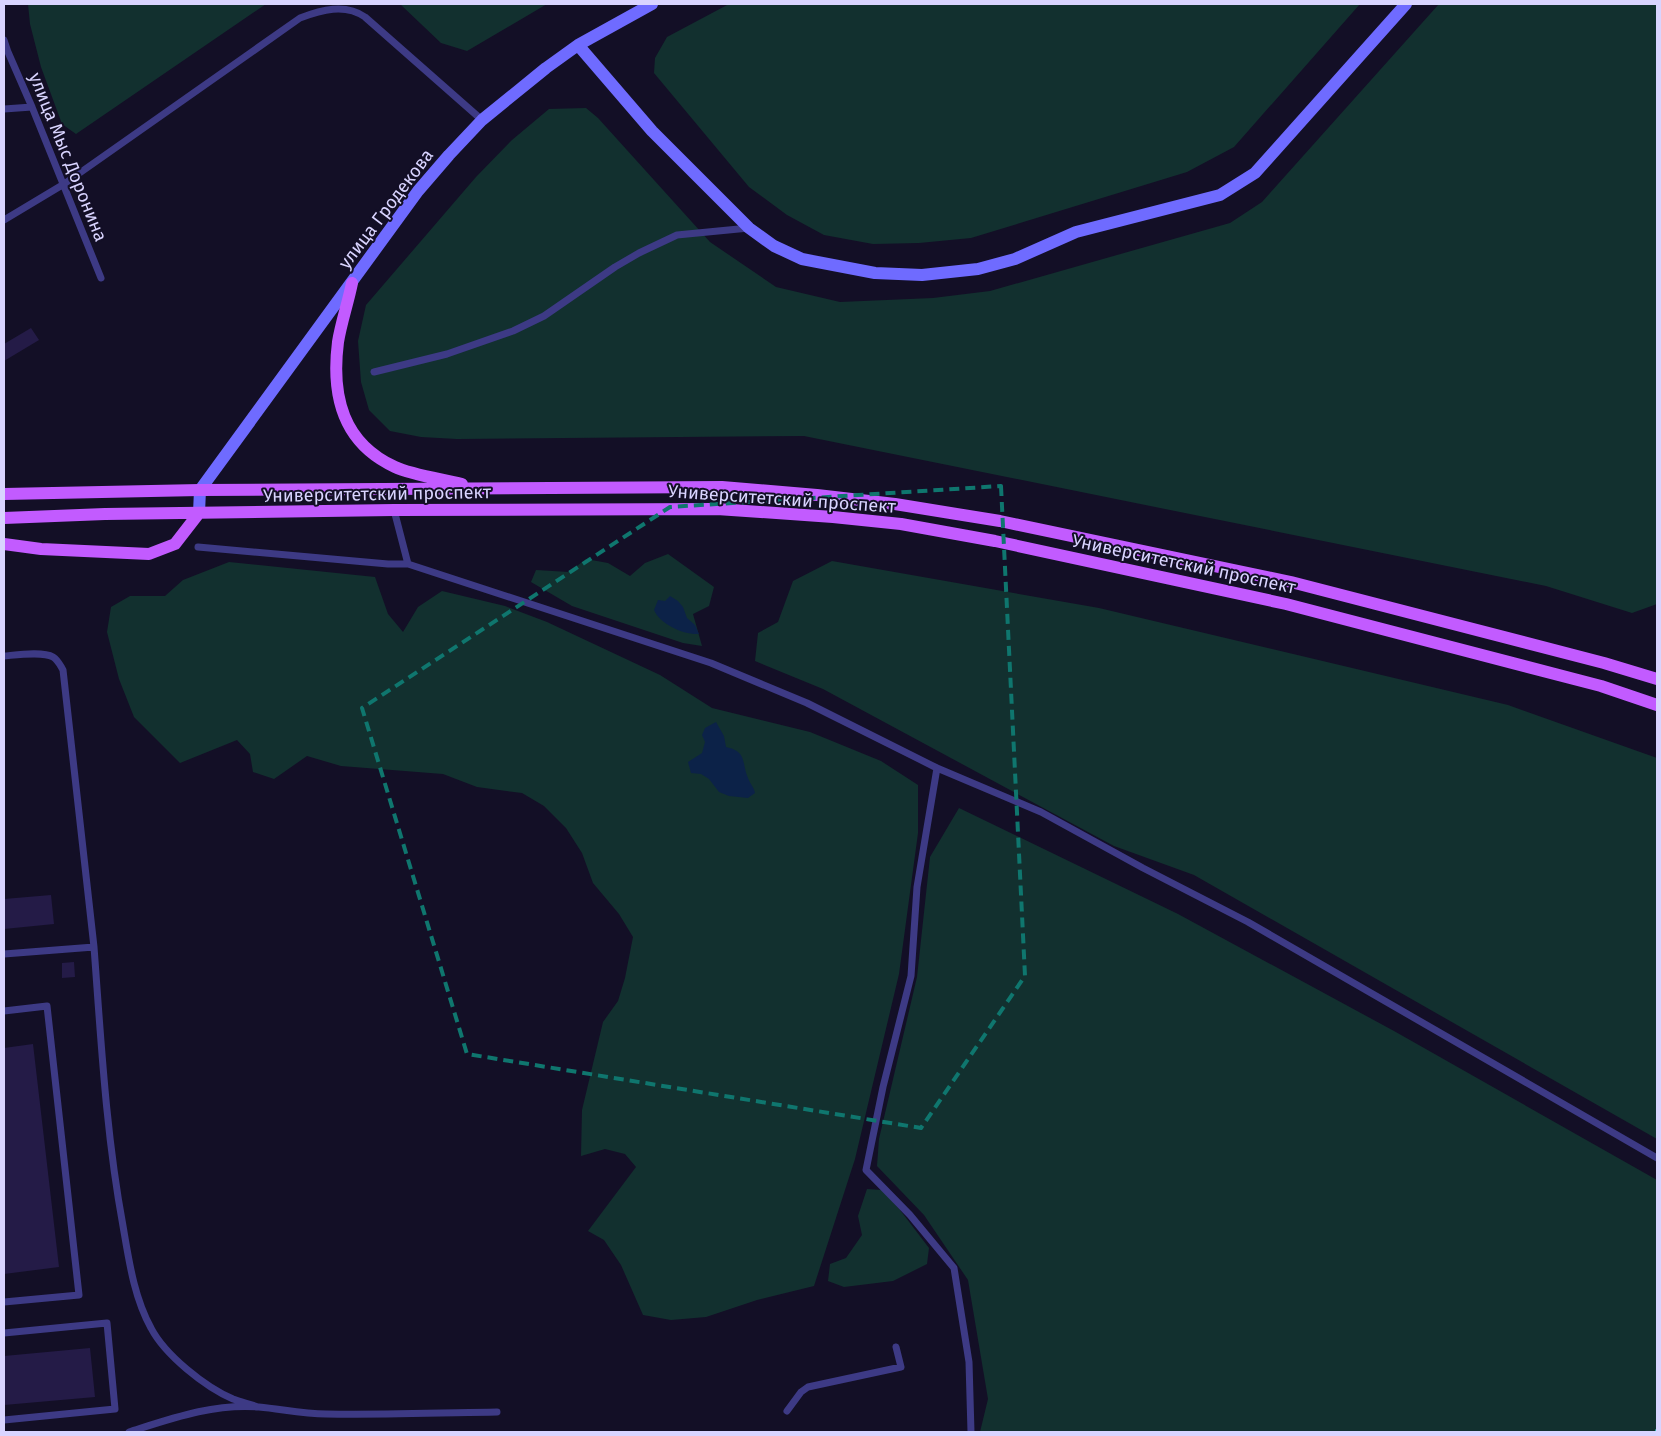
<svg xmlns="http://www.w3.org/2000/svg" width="1661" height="1436" font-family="'Fira Sans',sans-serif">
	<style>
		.green { fill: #12302f }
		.water { fill: #0c2248 }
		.building { fill: #241b47 }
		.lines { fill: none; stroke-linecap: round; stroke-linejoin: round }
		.path { stroke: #2fb8b0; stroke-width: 2.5; stroke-dasharray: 2.5 4; stroke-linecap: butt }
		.lane { stroke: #3d3a85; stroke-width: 7 }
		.secondary { stroke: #6f6bff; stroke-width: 12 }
		.primary { stroke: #c25bff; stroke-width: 12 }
		.marked { fill: none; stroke: #0f766e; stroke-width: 4; stroke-dasharray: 10 6; stroke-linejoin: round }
		.labels { text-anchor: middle; stroke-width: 4; stroke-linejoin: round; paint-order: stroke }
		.street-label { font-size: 18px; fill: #d9d4ff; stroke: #130f26 }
	</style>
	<rect width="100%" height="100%" fill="#130f26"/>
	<path class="green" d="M28 4H266L76 134 62 124 41 67 30 24Z
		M400 4H547L467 51 441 43Z
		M729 4H1360L1234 147 1187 172 971 238 919 243 873 244 824 235 787 215 749 187 654 73 655 58 667 37Z
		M1439 4H1657V604L1632 613 1546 586 804 436 457 439 421 437 390 431 369 410 361 382 358 341 366 305 476 177 512 140 549 109 586 108 598 118 710 242 776 287 840 302 933 298 990 291 1230 223 1262 202Z
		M668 554 714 587 709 606 693 614 702 646 683 643 572 606 531 582 536 570 569 572 586 559 608 563 630 576 645 563Z
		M832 561 1099 608 1508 705 1657 758V1139L1194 875 1114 846 823 689 755 661 758 633 778 622 793 581Z
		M229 562 375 577 388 614 403 632 418 607 442 591 505 606 547 622 660 675 712 708 810 732 881 761 918 785V833L899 974 855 1159 814 1286 757 1300 706 1317 671 1320 643 1315 621 1265 604 1240 588 1231 636 1167 625 1154 605 1149 581 1156 582 1110 603 1022 618 1001 625 978 633 937 619 914 593 883 582 853 566 828 544 806 522 793 477 787 443 774 341 766 307 756 274 779 253 772 250 754 237 740 180 763 134 717 119 679 107 632 111 607 130 596H165L183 580Z
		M959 808 1178 914 1394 1031 1657 1180V1432H980L988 1399 968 1280 924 1215 877 1166 879 1139 917 977 930 857Z
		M867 1189 882 1190 900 1210 929 1248 927 1264 893 1281 844 1287 828 1281 830 1264 846 1258 862 1235 858 1216Z"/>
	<path class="water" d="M670 596 678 601 683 607 687 618 695 625 699 634C683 635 660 624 654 610L658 600 665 601Z
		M716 722 724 736 726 747C748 752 741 762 748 778 750 784 754 787 755 793L748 798 729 796 719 792 709 779 701 774 691 773 688 762 702 753 705 742 702 735 705 728Z"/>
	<path class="building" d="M31 328 39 340 4 361V344Z
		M51 895 54 924 4 929V899Z
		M74 962 75 977 62 978V963Z
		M33 1044 59 1267 4 1274V1048Z
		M90 1348 95 1397 4 1405V1356Z"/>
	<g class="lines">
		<path class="path" d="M1656 1432 1657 1427"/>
		<path class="lane" d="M4 40 8 52
			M4 49 8 52 32 107 101 278
			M4 109 32 107
			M4 220 64 184 300 18C321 10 345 3 365 17L482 120
			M374 372 447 354 513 331 544 316 615 267 639 253 677 235 749 228
			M394 510 408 564
			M198 547 388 564H408L711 663 807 703 937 768 1041 812 1143 868 1248 922 1657 1158
			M4 656C16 655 43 651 53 657 58 660 60 665 63 670L94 947
			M937 768 917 887 911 976 883 1087 866 1170 910 1215 954 1268 969 1362 971 1432
			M4 954 94 947C101 1040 106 1134 123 1226 129 1261 134 1297 151 1328 165 1355 205 1387 233 1399 241 1402 250 1404 258 1407
			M4 1011 47 1006 79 1295 4 1302
			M4 1333 107 1323 115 1409 4 1420
			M787 1411 801 1392 808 1387 901 1367 896 1347
			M129 1432C170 1419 214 1403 259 1407 281 1409 303 1414 326 1414 383 1415 441 1413 497 1412"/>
		<path class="secondary" d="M578 45 652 131 749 228 774 246 802 259 875 273 922 275 978 269 1015 259 1076 232 1220 195 1255 173 1406 4
			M199 513 200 490 418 191 449 155 482 120 546 68 578 45 652 4"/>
		<path class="primary" d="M352 283C348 303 341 323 338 342 331 397 343 443 395 467 412 475 442 479 462 484
			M4 494 200 490 722 487 817 495 895 504 1000 521 1291 582 1604 663 1657 679
			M4 518 105 514 394 510 717 509 833 517 901 524 995 541 1286 604 1601 686 1657 705
			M4 544 41 549 149 554 175 544 199 513"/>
	</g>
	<path class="marked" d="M1001 486 1025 976 921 1128 467 1054 362 708 670 507Z"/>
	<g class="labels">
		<g class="street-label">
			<text transform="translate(68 157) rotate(68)" y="6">улица Мыс Доронина</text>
			<text transform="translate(386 209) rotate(-53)" y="6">улица Гродекова</text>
			<text transform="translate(377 494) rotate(-1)" y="6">Университетский проспект</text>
			<text transform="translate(782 499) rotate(4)" y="6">Университетский проспект</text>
			<text transform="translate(1184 564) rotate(12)" y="6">Университетский проспект</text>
		</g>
	</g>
	<rect width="1661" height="1436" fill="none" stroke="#d9d4ff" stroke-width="10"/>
</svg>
